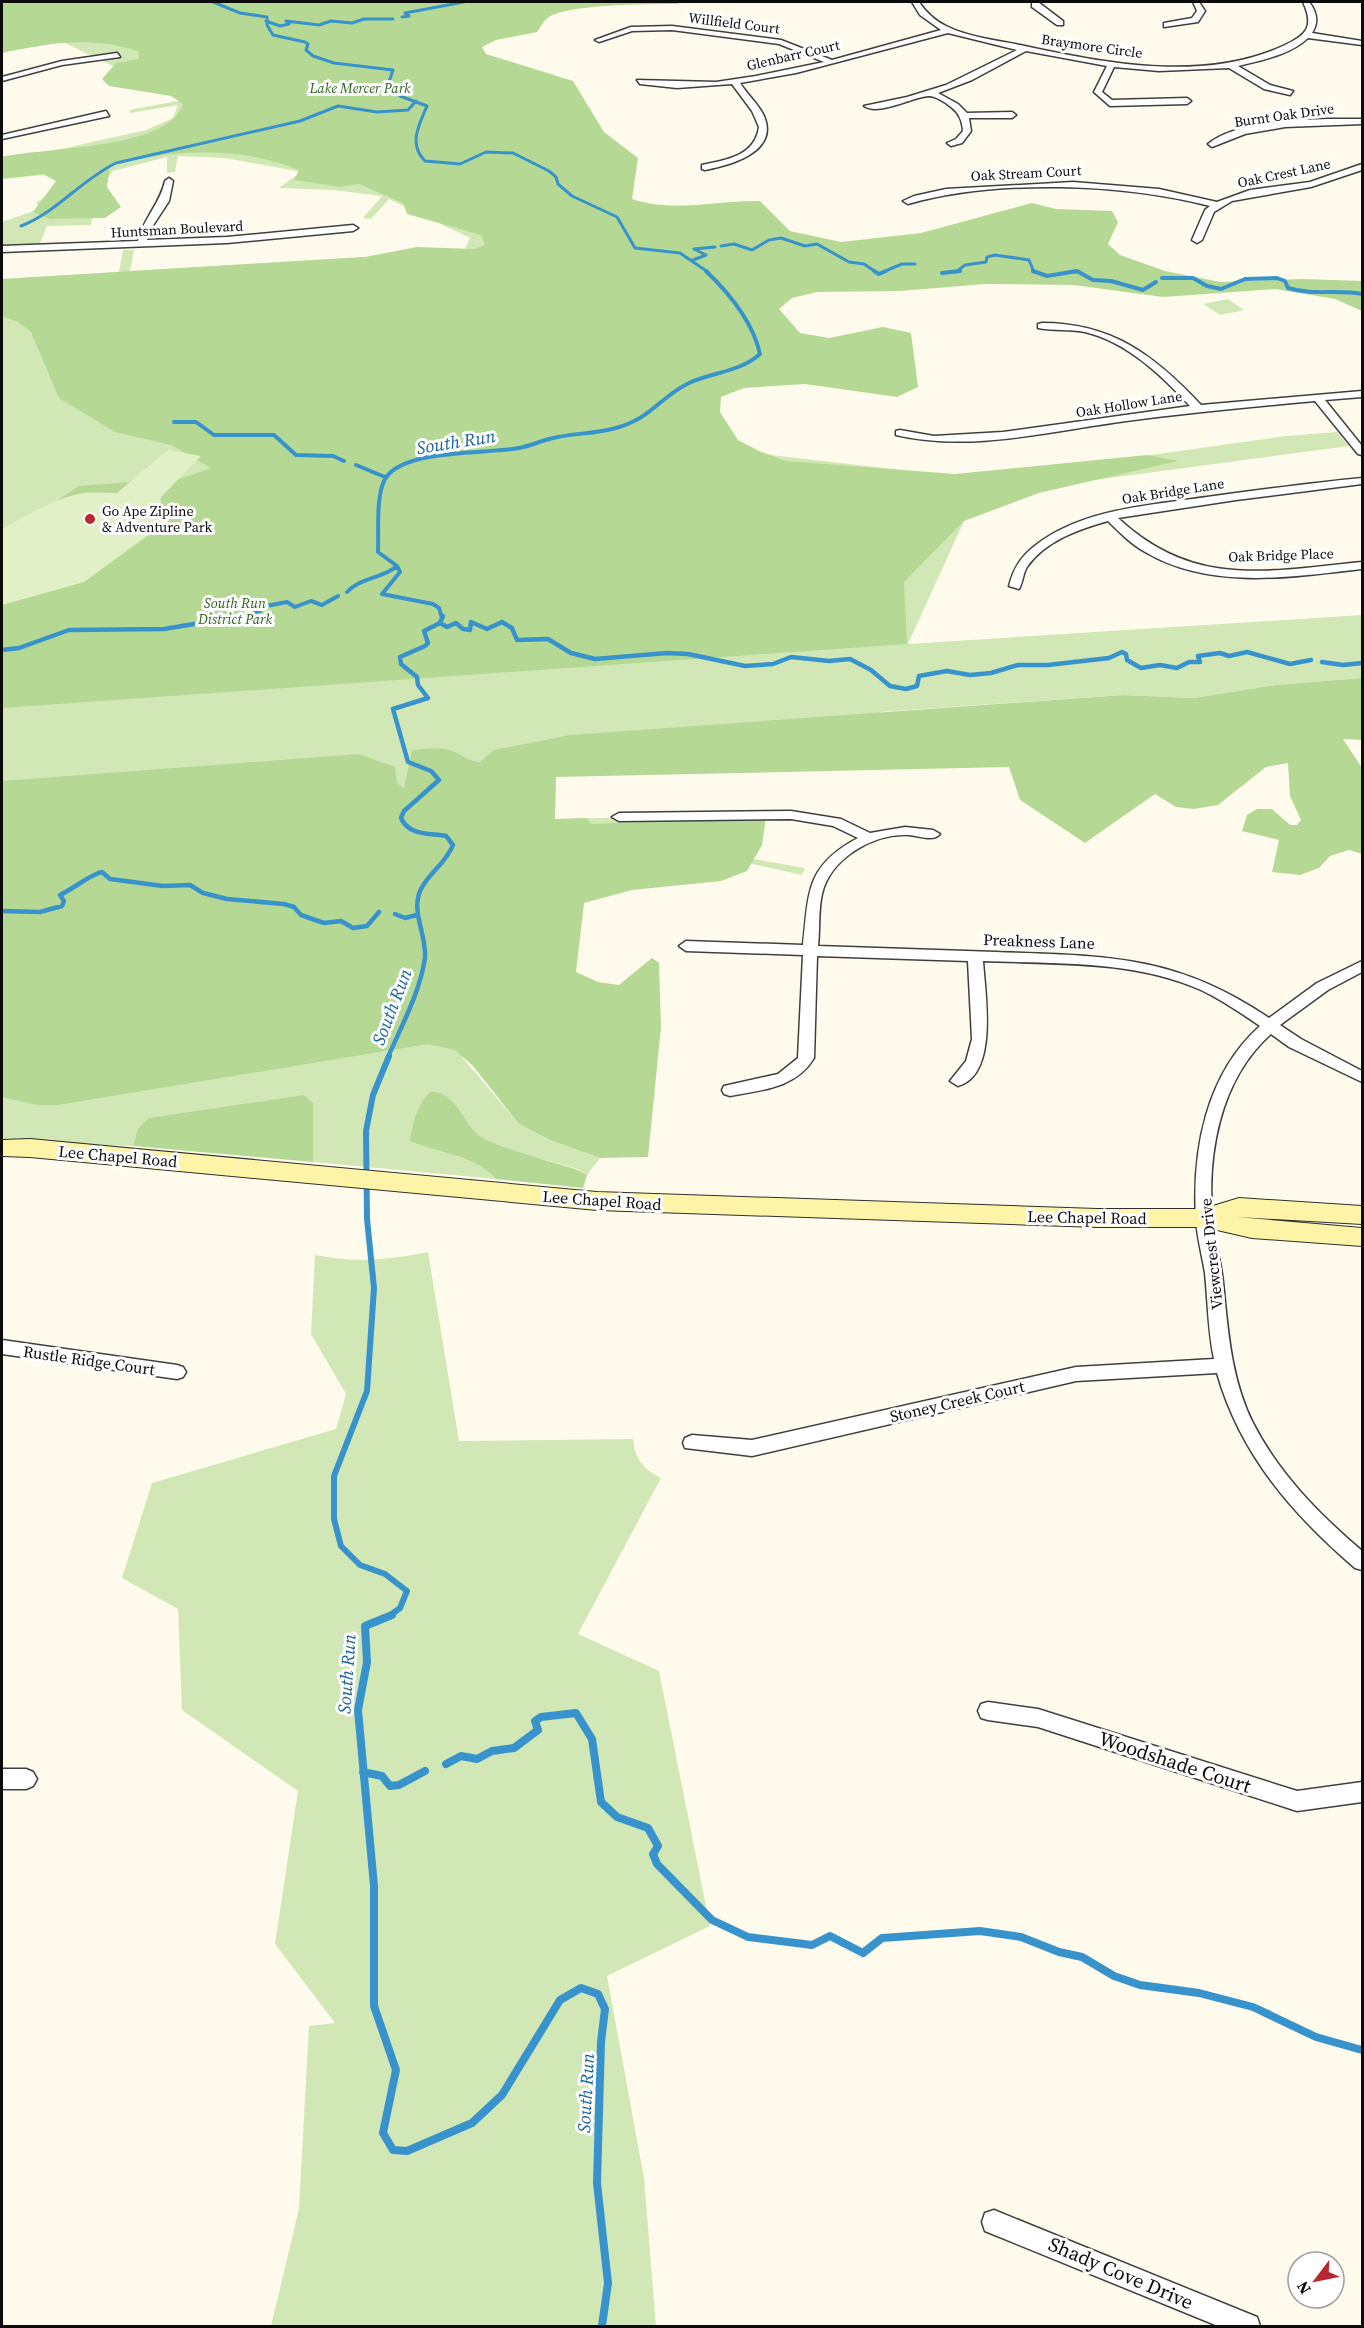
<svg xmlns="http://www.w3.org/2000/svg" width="1364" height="2328" font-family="'Source Serif 4',serif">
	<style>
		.green { fill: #d1e8b6 }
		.forest { fill: #b5d995 }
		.pitch { fill: #e2f0c8 }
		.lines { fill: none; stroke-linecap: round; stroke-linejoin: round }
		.stream-far4 { stroke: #3893cc; stroke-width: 3 }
		.stream-far3 { stroke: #3893cc; stroke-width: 4 }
		.stream-far2 { stroke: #3893cc; stroke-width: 4.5 }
		.stream-far1 { stroke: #3893cc; stroke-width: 6 }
		.stream { stroke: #3893cc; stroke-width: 8 }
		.street-casing { stroke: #3f3f3f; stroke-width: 3 }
		.secondary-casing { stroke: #2e2e2e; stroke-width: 2 }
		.street { fill: #fff; fill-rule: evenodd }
		.secondary { fill: #fef4a7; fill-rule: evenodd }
		.poi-dot { fill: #bb252e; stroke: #fff; stroke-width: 2 }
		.labels { text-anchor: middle; stroke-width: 6; stroke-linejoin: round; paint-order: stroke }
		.far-street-label { font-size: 14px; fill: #0c0c0c; stroke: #fff }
		.far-park-label { font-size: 14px; font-style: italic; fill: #2d631d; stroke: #fff }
		.far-poi-label { font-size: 14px; fill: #0c0c0c; stroke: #fff; text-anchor: start }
		.street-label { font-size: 16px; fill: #0c0c0c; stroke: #fff }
		.water-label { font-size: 18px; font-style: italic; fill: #17649d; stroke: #fff }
		.near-street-label { font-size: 20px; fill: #0c0c0c; stroke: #fff }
	</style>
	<rect width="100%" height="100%" fill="#fffbec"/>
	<path class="green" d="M2 2H490L449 19 435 42 440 51 453 60 462 70 497 80 488 81 502 90 548 103 556 111 561 139 581 161 593 186 605 201 683 229 736 266 731 284 750 293 762 308 760 319 765 330 754 377 672 407 635 433 779 456 981 479 1286 436 1337 432 1349 446 1020 490 964 521 908 644 1362 615V678L1275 685 1194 698 1123 695 880 712 865 750 556 756 555 819 783 814 831 820 853 829 849 831 805 818H749L754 859 805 868 802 875 735 860 654 865 564 887 545 947 568 1003 619 985 652 958 659 963 647 1027H661L650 1091 626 1096 445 959 462 1057 519 1124 550 1140 600 1158 587 1175 578 1169C560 1164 490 1145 480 1136 462 1122 456 1090 430 1093 416 1107 413 1121 410 1140 440 1154 473 1154 496 1179L313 1162V1103L307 1098 202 1125 142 1124 138 1128 133 1146 2 1141V279L119 272 123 250H134L130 271 464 251 470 238 389 199 371 219 363 218 382 196 333 190 279 188 301 172 225 158 178 156 175 172 167 173V157L113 171 98 191 91 225 47 226 39 246H2V222L39 209 36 202 64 189 53 174 2 179V162L146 130 173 118 178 105 130 113 129 110 183 100 63 42 2 52Z
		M1228 299 1244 310 1220 315 1203 304Z
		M428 1252 459 1441 633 1439C635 1459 643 1469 661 1478L578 1634 659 1671 710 1926 607 1976 644 2178 656 2326H271L299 2209 309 2026 335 2023 275 1944 298 1791 182 1710 178 1609 122 1578 152 1483 336 1429 346 1394 311 1334 315 1255C355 1263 388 1260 428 1252Z"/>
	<path class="forest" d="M2 2H683L677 4C651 4 568 4 549 17 544 20 540 28 537 32L496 40 482 47 486 54 573 81 604 132 638 158 632 199C674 213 716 200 760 201L790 231 841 242 921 233 1032 203 1056 209 1112 211 1118 222 1108 244 1120 255 1165 271 1220 282 1303 279 1362 281V311L1335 299 1275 289 1163 297 1074 285 985 284 900 291 817 292 792 298 779 309 800 333 829 338 883 327 911 333 918 387 897 397 805 384 744 388 721 397 720 412 738 440 759 451 786 461 955 474 1147 455 1178 461 1039 493 964 521 904 582 907 644 2 708V537L79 486 183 478 211 468 171 445 115 432 59 398 31 332 18 322 2 316V279L365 257 417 247 474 249 485 245 481 235 407 214 403 203 359 184 340 187 294 180 299 170C243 146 167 149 110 166L107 187 121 207 105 218 50 219 33 212 56 181 43 174 2 179V157C43 147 169 150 183 104L171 96 109 86 102 79 116 63 139 59 138 51C88 36 51 43 2 53Z
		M1362 678V740L1343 739 1362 768V854L1349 850 1330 856 1319 868 1300 875 1272 872 1279 840 1242 831 1247 815 1257 809H1272L1290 825H1297L1301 820 1290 796 1288 763 1266 767 1218 805 1194 809 1176 807 1155 794 1085 843 1020 800 1009 767 556 777 555 819 587 818 591 824 766 817 762 845 747 871 721 881 632 890 584 903 576 972 598 982 619 985 652 958 659 963 661 1027 648 1157 600 1158 550 1140 519 1124 473 1066 455 1050 428 1044 58 1105H38L2 1097V781L359 754 395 767 397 783 404 788 412 750C425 749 440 746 452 751 463 755 467 761 480 762L494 750 570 735 1123 695 1194 698 1275 685Z
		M430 1092C456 1090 462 1122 480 1136 490 1145 560 1164 578 1170L587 1175 583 1188 496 1179C473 1154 440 1154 410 1141 413 1121 416 1107 430 1092Z
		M304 1095 313 1103V1162L133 1146 138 1128 149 1118Z"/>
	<path class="pitch" d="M168 450 201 456 161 497 158 528 84 582 2 605V529C27 515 54 498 84 493 95 492 106 493 117 493Z"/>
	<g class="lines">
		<path class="stream-far4" d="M213 2 240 13 267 17V25L273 35 305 42 308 44 306 50 313 56 334 63 393 70 389 82 400 96 427 106C419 125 408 144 425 161L460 164 486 152 513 153 549 171 556 177 558 184 572 196 617 217 635 248 680 253 708 272
			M402 17 409 16 405 13 464 2
			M266 21 280 26 289 24 286 21 319 25 331 21 352 23 364 19H393
			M21 226C57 212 81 180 116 163L300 121 338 106 377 112 408 110 416 101
			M721 246 734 244 752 250 769 240 781 238 805 246 817 244 849 262 864 264 876 272
			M693 260 706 255 694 249 715 247
			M883 272 902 264H915
			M956 272 965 265 986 262 987 257 995 255 1029 260 1034 272
			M1069 272H1079"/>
		<path class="stream-far3" d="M874 271 879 274 886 271
			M1033 271 1047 276 1077 271 1093 280 1111 281 1143 290 1156 282
			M942 273 960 271
			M1162 278H1193L1207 286 1221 289 1245 279 1277 278 1285 281 1288 288C1315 296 1335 289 1362 294
			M174 422H196L214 435H274L296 455 333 456 344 461
			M356 465 385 477
			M347 592C361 577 382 579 397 566
			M233 618 260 611 261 607 287 602 295 607 311 601 322 605 338 596
			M442 618 439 608 433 604 382 594 400 572 397 566 378 552C379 532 375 491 387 476 409 449 486 454 519 448 531 446 542 440 553 438 574 433 595 434 616 428 652 418 660 397 689 383 713 372 740 372 760 354 753 322 729 293 706 271"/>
		<path class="stream-far2" d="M440 623 447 627 456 623 463 629 470 630 471 622 487 629 502 622 512 628 517 640 548 639 571 653 595 659 667 653 688 654 745 666 773 664 791 657 829 661 850 659 871 670 890 686 906 689 917 686 919 676 947 671 970 675 991 673 1018 665H1048L1109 658 1122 652 1126 654 1127 660 1141 668 1160 665 1177 668 1189 662H1200L1198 656 1220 653 1229 656 1247 652 1290 664 1311 660
			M2 650 19 648 69 630 164 629 242 616
			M1322 662 1343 665 1362 663
			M2 911 40 912 62 906 64 901 60 895C73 889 91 874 102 872L110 879 163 886 190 885 203 893 227 899 284 904 294 907 301 915 324 923 341 921 353 928 367 926 379 912
			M395 914 405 918 417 915
			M388 1057C402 1025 420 992 425 958 427 935 410 911 421 889 429 873 446 863 453 845L446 836C430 833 409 836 401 818L404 811 439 780 431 771 408 762 393 709 428 698 418 685 417 677 401 664 400 657 425 646 428 643 424 631 440 623 443 616"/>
		<path class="stream-far1" d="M388 1617 400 1608 407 1591 385 1574 360 1565 341 1546 334 1519V1476L367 1391 374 1288 367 1219 366 1131 373 1095 389 1056"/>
		<path class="stream" d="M392 1615 365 1626 367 1662 358 1710 374 1886V2006L396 2070 383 2133 393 2150 407 2151 472 2123 502 2095 560 2000 581 1988 598 1994 605 2009 601 2042 597 2183 608 2283 602 2326
			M446 1764 461 1756 477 1759 492 1751 514 1748 538 1730 535 1721 541 1717 576 1713 592 1739 601 1802 617 1817 648 1828 658 1846 653 1854 657 1864 712 1920 748 1937 812 1945 830 1936 863 1953 882 1938 980 1931 1021 1937 1059 1952 1082 1957 1114 1976 1140 1985 1199 1993 1253 2007 1316 2037 1362 2050
			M363 1772 382 1776 390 1786 399 1785 425 1771"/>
		<g class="street-casing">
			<path id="street" d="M912 2H919C926 12 934 20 946 26 968 37 995 40 1020 45 1104 63 1202 83 1283 46 1308 35 1314 26 1303 2H1309C1317 12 1319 22 1312 33L1362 41V45L1308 38C1290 55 1262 60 1238 66L1270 85 1293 91 1290 95 1264 89 1229 68 1159 71 1114 67 1102 92 1112 100 1187 98 1191 101 1187 104 1110 106 1094 92 1107 66 1026 51 972 80 938 93 958 104 967 113 1012 112 1016 115 1012 118H969L971 131 962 143 951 146 947 143 956 139 963 131C962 120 959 113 951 107 946 103 936 96 929 96 912 97 879 116 864 106L907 97 946 85 1017 50 948 33 796 73 740 83C747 94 757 103 763 114 781 151 732 165 705 170L702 169V165C726 160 755 156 759 127L752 111 732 84 677 88 640 84 637 80 716 82 756 76 824 62 779 44 672 30 632 31 599 42 595 40 631 27 672 26 781 40 832 60 941 30 920 15Z
				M1032 2H1038L1063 21V25H1057L1032 7Z
				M1193 2H1199L1205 11 1198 22 1164 27V23L1192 18 1197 11Z
				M117 53 120 57 62 65 2 81V77L62 61Z
				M106 111 109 116 2 139V135Z
				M1328 119H1362V124L1285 127 1245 134 1212 147 1208 144C1234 122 1294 120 1328 119Z
				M1362 164V170L1311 187 1232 201 1214 212 1202 240 1197 243 1192 240 1205 210 1210 206C1121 183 996 179 908 204L903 201 914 196 946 189 1073 182 1159 189 1217 202 1250 190 1310 182Z
				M169 178 173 181 169 201 152 227 147 240 227 237 353 225 358 228 353 231 227 243 2 252V246L138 241C143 219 160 204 165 181Z
				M1042 323C1112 323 1154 355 1201 405L1362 391V397L1325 400 1362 446V455L1358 454 1315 401C1249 407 1184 413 1119 422 1047 432 968 452 896 435V431L900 430 934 436 1003 432 1190 406C1161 375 1127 342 1085 332 1069 329 1054 331 1038 328V324Z
				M1362 478V484L1236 500 1118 518C1194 589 1268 571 1362 562V569C1292 577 1211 590 1147 553 1132 545 1120 533 1108 521 1079 529 1045 541 1027 567 1023 573 1023 582 1019 589L1009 586C1013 569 1021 556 1036 545 1082 509 1151 505 1207 497 1258 490 1310 483 1362 478Z
				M791 811 841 819 870 833 905 827 933 830 940 834C933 842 919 836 909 835 874 833 830 858 822 894 818 911 820 929 818 946 877 948 937 950 996 952 1105 956 1175 954 1269 1018L1317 983 1362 961V972L1328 990 1280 1025 1301 1039 1362 1071V1082L1289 1047 1271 1034C1219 1080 1206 1158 1213 1223 1215 1243 1221 1262 1223 1282 1228 1331 1231 1379 1253 1423 1279 1474 1320 1515 1362 1551V1570L1355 1568C1292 1514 1240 1454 1217 1373L1076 1381 752 1456 685 1448 683 1443 685 1438 692 1435 752 1440 1076 1367 1214 1359C1208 1331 1208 1302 1205 1273 1202 1255 1197 1237 1196 1219 1192 1150 1206 1074 1260 1026 1241 1013 1222 1000 1201 990 1133 960 1056 964 983 961 985 993 999 1075 958 1086L950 1081 966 1061 972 1039 968 961 817 956 814 1058C796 1088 762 1090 730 1096L724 1094 722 1090 724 1086 778 1074 798 1058 803 955 686 951 679 946 686 941 803 945C809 893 805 866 858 838L833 826 791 819 619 821 612 817 619 813Z
				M2 1340 177 1365 183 1367 186 1372 183 1377 177 1379 2 1354Z
				M988 1702 1038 1709 1297 1791 1362 1782V1802L1297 1811 1038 1727 988 1720 981 1718 978 1711 981 1704Z
				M2 1769H26L33 1772 37 1779 33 1786 26 1789H2Z
				M994 2210 1257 2317 1260 2326H1218L985 2231 982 2222 985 2213Z"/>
		</g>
		<g class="secondary-casing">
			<path id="secondary" d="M30 1139 597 1192 1097 1209H1203L1239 1198 1362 1206V1224L1237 1217 1362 1228V1246L1252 1238 1204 1227H1097L597 1210 30 1157 2 1156V1140Z"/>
		</g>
		<use href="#street" class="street"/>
		<use href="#secondary" class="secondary"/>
	</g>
	<circle class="poi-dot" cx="90" cy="519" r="6"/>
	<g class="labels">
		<g class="far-street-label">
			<text transform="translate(734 23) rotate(7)" y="5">Willfield Court</text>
			<text transform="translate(1092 46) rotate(8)" y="5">Braymore Circle</text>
			<text transform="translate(793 55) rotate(-13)" y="5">Glenbarr Court</text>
			<text transform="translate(1284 115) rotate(-8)" y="5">Burnt Oak Drive</text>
			<text transform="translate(1026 173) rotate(-3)" y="5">Oak Stream Court</text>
			<text transform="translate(1284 173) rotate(-12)" y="5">Oak Crest Lane</text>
			<text transform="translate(177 229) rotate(-3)" y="5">Huntsman Boulevard</text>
			<text transform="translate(1129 404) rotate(-9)" y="5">Oak Hollow Lane</text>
			<text transform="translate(1173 491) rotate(-9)" y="5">Oak Bridge Lane</text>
			<text transform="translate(1281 555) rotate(-2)" y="5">Oak Bridge Place</text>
		</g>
		<g class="far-park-label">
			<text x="360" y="93">Lake Mercer Park</text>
			<text x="235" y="608">South Run<tspan x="235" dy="16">District Park</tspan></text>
		</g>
		<g class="far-poi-label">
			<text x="102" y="516">Go Ape Zipline<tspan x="102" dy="16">&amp; Adventure Park</tspan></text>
		</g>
		<g class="street-label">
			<text transform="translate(1039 941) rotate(2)" y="6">Preakness Lane</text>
			<text transform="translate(118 1156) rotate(5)" y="6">Lee Chapel Road</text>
			<text transform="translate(602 1200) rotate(4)" y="6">Lee Chapel Road</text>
			<text transform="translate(1087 1217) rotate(1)" y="6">Lee Chapel Road</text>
			<text transform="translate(1211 1254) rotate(-96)" y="6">Viewcrest Drive</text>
			<text transform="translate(89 1360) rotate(8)" y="6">Rustle Ridge Court</text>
			<text transform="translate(957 1401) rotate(-13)" y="6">Stoney Creek Court</text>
		</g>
		<g class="water-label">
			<text transform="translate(456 442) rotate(-9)" y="6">South Run</text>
			<text transform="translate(392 1007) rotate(-69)" y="6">South Run</text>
			<text transform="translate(347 1674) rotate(-86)" y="6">South Run</text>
			<text transform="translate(586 2093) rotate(-87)" y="6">South Run</text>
		</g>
		<g class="near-street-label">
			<text transform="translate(1175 1762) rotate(18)" y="7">Woodshade Court</text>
			<text transform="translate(1121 2273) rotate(23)" y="7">Shady Cove Drive</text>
		</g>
	</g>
	<rect width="1364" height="2328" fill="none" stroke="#0c0c0c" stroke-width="6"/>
	<g transform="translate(1316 2280) rotate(238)"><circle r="28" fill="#ffffff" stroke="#9e9e9e" stroke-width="1.5"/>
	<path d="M0-4.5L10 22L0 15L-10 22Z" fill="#bb252e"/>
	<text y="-9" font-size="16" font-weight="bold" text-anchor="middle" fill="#0c0c0c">N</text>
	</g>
</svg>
